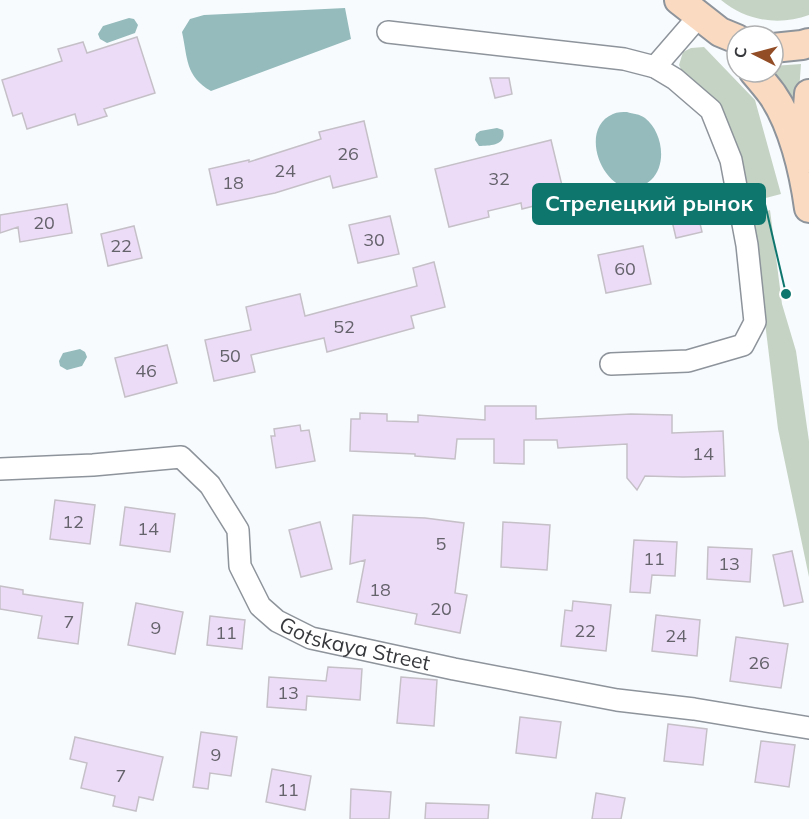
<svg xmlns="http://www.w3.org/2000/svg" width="809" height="819" font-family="Mulish,sans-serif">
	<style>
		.green { fill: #c5d3c4 }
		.water { fill: #95bbbc }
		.building { fill: #eddcf7; stroke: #c5c0c8; stroke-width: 1.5 }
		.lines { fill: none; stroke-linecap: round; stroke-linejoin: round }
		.street-casing { stroke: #8e949b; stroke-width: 24 }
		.secondary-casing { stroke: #8e949b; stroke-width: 32 }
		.street { stroke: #fff; stroke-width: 21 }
		.secondary { stroke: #fadbc1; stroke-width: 28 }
		.labels { text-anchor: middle; stroke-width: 4.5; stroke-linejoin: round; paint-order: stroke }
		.number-label { font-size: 18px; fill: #64626b }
		.street-label { font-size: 21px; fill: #37393c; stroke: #fff }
		.leader { fill: none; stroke: #0f766e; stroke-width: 2 }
		.callout-dot { fill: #0f766e; stroke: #fff; stroke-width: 2 }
		.callout { fill: #0f766e; stroke: #0f766e; stroke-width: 2 }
		.callout-label { font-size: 22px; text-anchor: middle; font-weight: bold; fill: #fff }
	</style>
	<rect width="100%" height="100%" fill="#f8fbfe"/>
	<path class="green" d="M721 0H809V15C779 26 746 21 721 0Z
		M704 47 755 100 781 194 746 203 679 65 683 52 691 48Z
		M801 64 797 119 767 72H773V66Z
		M770 210 782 304 796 351 809 441V577L778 429 752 216Z"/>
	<path class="water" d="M345 8 351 39 211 91C185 76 188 59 182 32L190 19 204 15Z
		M129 18 134 19 138 25 135 33 107 43 100 39 98 34 103 26Z
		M627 112C633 114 640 114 645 118 662 131 668 164 651 180 612 214 572 131 613 114 617 112 623 112 627 112Z
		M497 128 503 130C507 145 491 146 479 146L475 140 476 134 480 131Z
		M80 349 85 352 87 357 82 366 67 370 60 366 59 361 63 353Z"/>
	<path class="building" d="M137 37 155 93 104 109 107 116 78 125 75 114 27 129 22 113 13 116 2 80 62 61 58 49 83 42 87 53Z
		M490 78H509L512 94 495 98Z
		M364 121 377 177 333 188 330 176 275 193 217 205 209 169 249 160V162L321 139 319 132Z
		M551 140 565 198 522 209 521 203 488 211 489 217 449 227 435 169Z
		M695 202 702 232 676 238 669 208Z
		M67 204 72 233 20 242 18 227 0 233V215Z
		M390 216 399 254 358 263 349 225Z
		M134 226 142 258 108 266 101 234Z
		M643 246 651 284 606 293 598 255Z
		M434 262 445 307 411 316 414 328 327 352 324 338 251 355 255 372 214 381 205 340 251 330 246 307 300 294 305 316 417 286 413 268Z
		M167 345 177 383 125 397 115 358Z
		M485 406H536V419L631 414 672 415V433L723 431 725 476 683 477 645 476 637 490 627 478V444L558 448 557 440H524V464L494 463V439H457L455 459 415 456V454L350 451 351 419H360V413L387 414V421L418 422V415L485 420Z
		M300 425 301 431 309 430 315 461 276 468 271 436H275L274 429Z
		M55 500 95 505 90 544 50 539Z
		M125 507 175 514 170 552 120 545Z
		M353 515 425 518 464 523 455 593 467 595 460 633 415 624 417 614 357 602 365 560 350 564Z
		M320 522 332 569 301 577 289 530Z
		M503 522 550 525 547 570 501 567Z
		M634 540 677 542 675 576 652 575 650 593 630 592Z
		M708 547 752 549 750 582 707 579Z
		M792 551 803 602 784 606 773 555Z
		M0 586 23 590V594L83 603 78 644 38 638 42 616 0 609Z
		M573 601 611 605 606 651 561 646 565 610 572 611Z
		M136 603 183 612 175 654 128 645Z
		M656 615 700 620 697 656 652 651Z
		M210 616 245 620 242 649 207 645Z
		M736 637 788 644 781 688 730 681Z
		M328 667 362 669 360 700 307 696 306 710 267 707 269 677 326 681Z
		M401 677 437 680 434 726 397 723Z
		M520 717 561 722 556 758 516 753Z
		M668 724 707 729 703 765 664 761Z
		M201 732 237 737 231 776 210 773 208 789 193 787Z
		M75 737 163 757 153 800 139 797 136 811 113 806 115 796 81 788 87 763 70 759Z
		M761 741 795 745 789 787 755 782Z
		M272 769 311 776 305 810 266 802Z
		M351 789 391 792 389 819H350Z
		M596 793 625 798 621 819H592Z
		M426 803 489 805 488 819H425Z"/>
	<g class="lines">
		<g class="street-casing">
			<g id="street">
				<path d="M388 32 624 59 655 67 675 79 711 110 731 160 747 245 755 322 743 345 688 361 611 364"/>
				<path d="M655 67 700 15"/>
				<path id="s1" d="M0 469 93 465 181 457 210 485 238 530 240 566 260 606 277 621 311 638 454 669 617 700 694 709 809 728"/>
			</g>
		</g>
		<g class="secondary-casing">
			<path id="secondary" d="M679 0 720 32 737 39
				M773 48 802 45 809 43
				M754 72C760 79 766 86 772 94 793 124 804 172 809 208
				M804 159 809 94"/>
		</g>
		<use href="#street" class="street"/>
		<use href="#secondary" class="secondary"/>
	</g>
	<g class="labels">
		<g class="number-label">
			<text x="348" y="160">26</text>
			<text x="285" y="177">24</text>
			<text x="499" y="185">32</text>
			<text x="233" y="189">18</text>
			<text x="44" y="229">20</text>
			<text x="374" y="246">30</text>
			<text x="121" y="252">22</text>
			<text x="625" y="275">60</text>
			<text x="344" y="333">52</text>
			<text x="230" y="362">50</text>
			<text x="146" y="377">46</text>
			<text x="703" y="460">14</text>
			<text x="73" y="528">12</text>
			<text x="148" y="535">14</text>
			<text x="441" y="550">5</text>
			<text x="654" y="565">11</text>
			<text x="729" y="570">13</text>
			<text x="380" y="596">18</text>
			<text x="441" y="615">20</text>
			<text x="69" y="628">7</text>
			<text x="156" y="634">9</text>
			<text x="585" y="637">22</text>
			<text x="226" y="639">11</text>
			<text x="676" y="642">24</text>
			<text x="759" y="669">26</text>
			<text x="288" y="699">13</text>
			<text x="216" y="761">9</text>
			<text x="121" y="782">7</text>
			<text x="288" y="796">11</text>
		</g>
		<g class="street-label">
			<text dy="7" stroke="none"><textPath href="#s1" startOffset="460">Gotskaya Street</textPath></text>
		</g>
	</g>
	<path class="leader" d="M786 294L765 204"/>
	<circle class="callout-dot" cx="786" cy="294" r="6"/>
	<rect class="callout" x="533" y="184" width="232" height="40" rx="6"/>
	<g class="callout-label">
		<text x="649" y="211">Стрелецкий рынок</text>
	</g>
	<g transform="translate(755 54) rotate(276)"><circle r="28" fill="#ffffff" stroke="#afb0b1" stroke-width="1.5"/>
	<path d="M0-4.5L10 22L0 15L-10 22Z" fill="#934d26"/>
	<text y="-9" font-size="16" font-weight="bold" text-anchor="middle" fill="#37393c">С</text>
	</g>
</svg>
